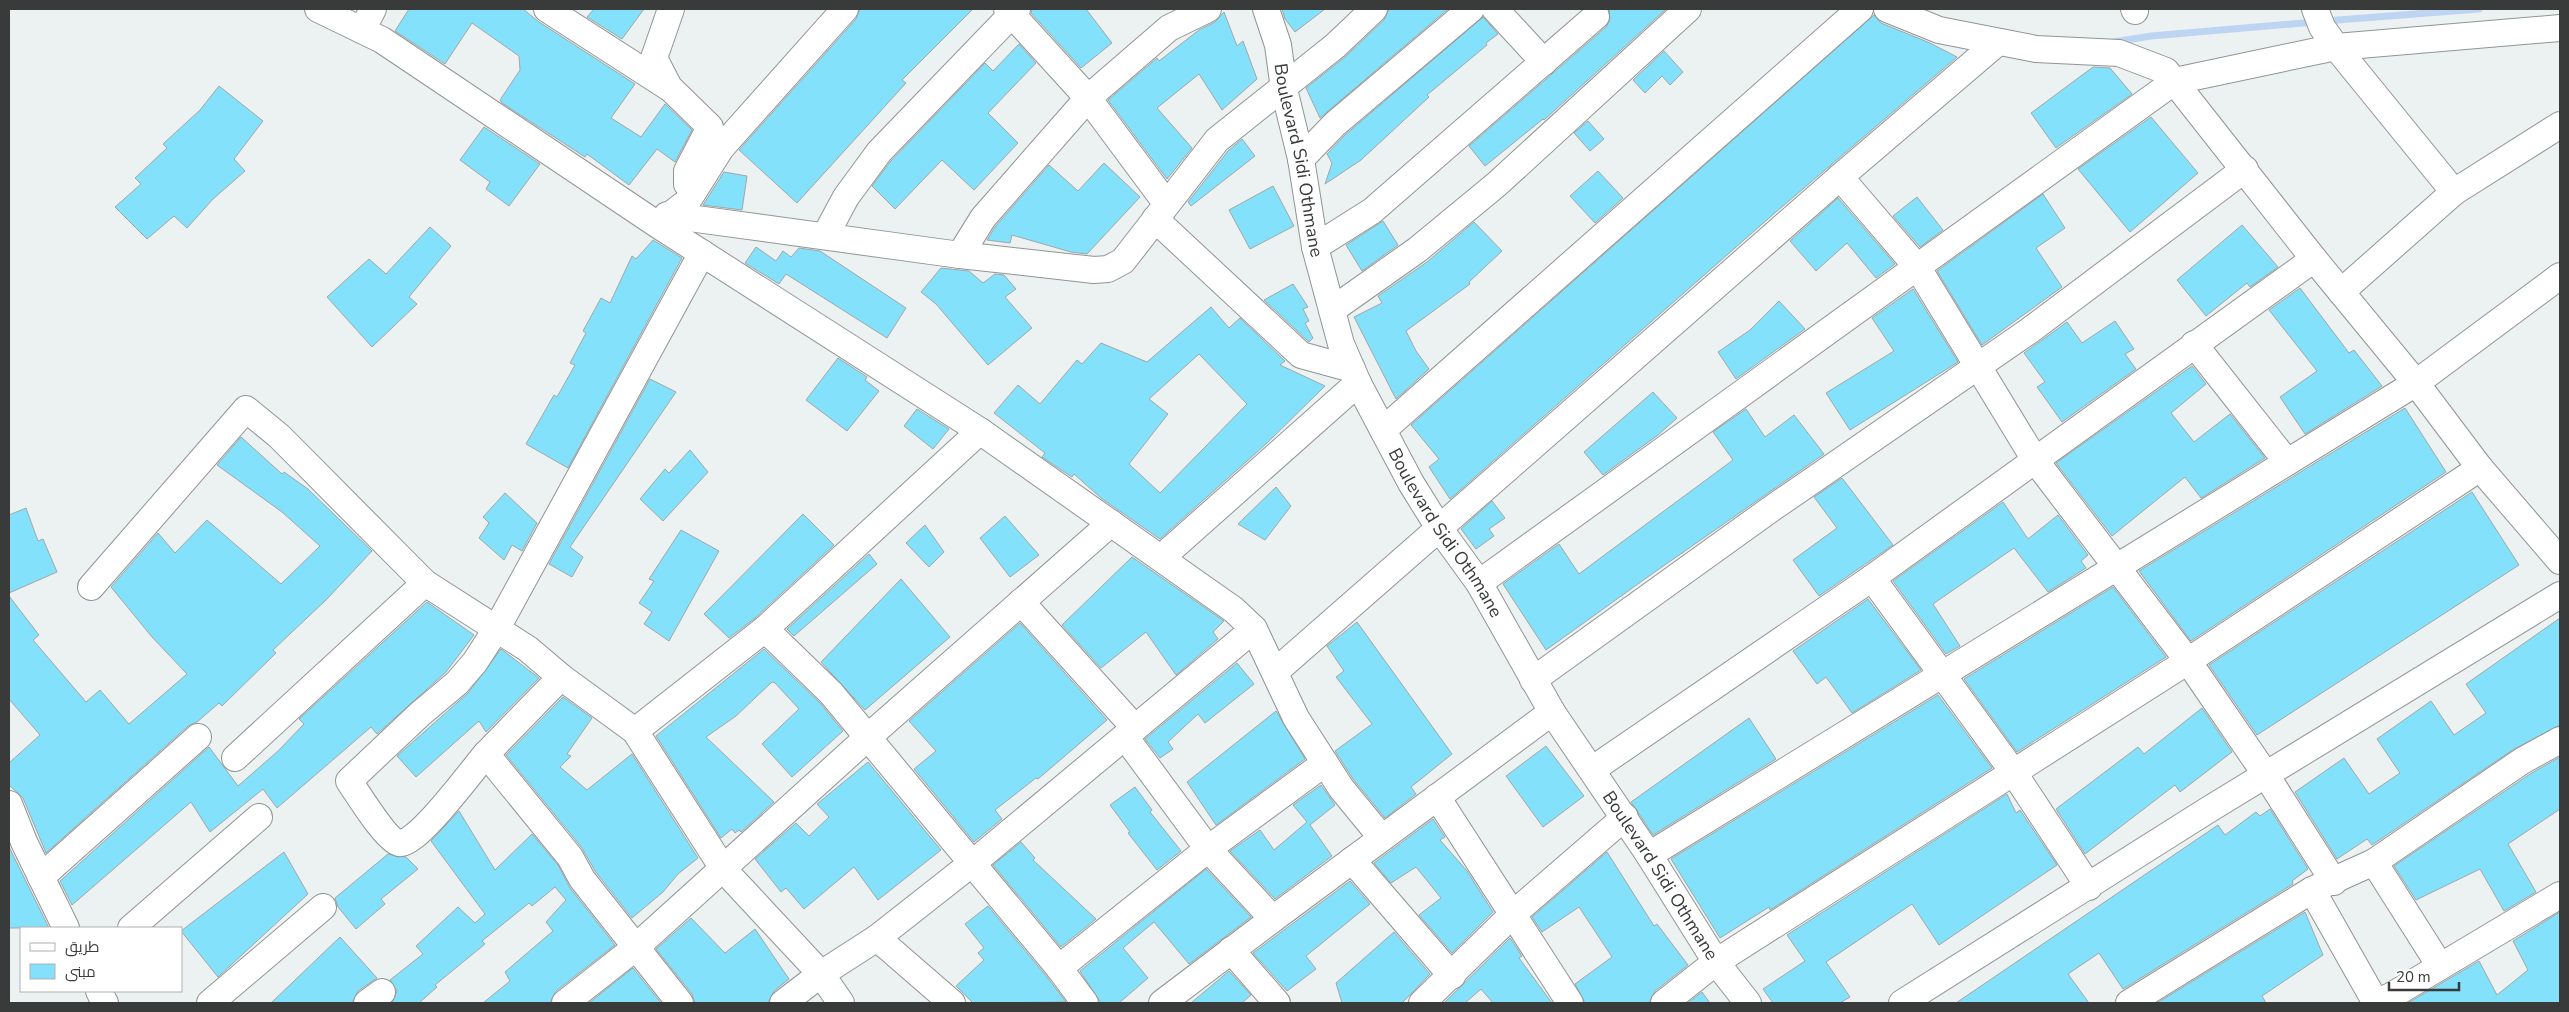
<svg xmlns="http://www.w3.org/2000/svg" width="2569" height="1012" font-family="'Nunito Sans',Cairo,sans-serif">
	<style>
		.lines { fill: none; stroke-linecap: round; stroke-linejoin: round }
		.stream { stroke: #bdd5f3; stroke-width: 7 }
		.building { fill: #83e1fc; stroke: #a1a7a8; fill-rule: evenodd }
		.minor-casing { stroke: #909594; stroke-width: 28 }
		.minor { stroke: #fff; stroke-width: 26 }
		.labels { text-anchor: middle; stroke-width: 4; stroke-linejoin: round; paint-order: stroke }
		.street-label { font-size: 18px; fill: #393b3b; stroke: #fff }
	</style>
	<rect width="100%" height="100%" fill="#ecf2f1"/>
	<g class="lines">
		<path class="stream" d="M2325 21 2479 9
			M2114 42 2151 36 2315 22"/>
	</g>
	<path class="building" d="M409 9H523L539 22 635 84 611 118 641 137 665 104 692 130 675 162 657 149 629 185 587 154 585 157 502 103 500 100 520 70 519 56 472 23 445 64 395 31Z
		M594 9H644L622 39 587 17Z
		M860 9H973L902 80 906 83 797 203 739 150 856 19Z
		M1032 9H1086L1112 43 1081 68 1031 13Z
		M1282 9H1325L1295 32 1285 19Z
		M1389 9H1448L1320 118 1306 88 1345 57 1384 20Z
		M1609 9H1666L1544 120 1543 119 1485 166 1469 146 1606 27 1610 20Z
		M1224 12 1237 46 1243 41 1257 79 1222 110 1199 74 1157 108 1192 148 1167 179 1108 100 1157 58 1159 61 1199 30 1215 22Z
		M1874 15 1881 23 1930 43 1957 57 1769 218 1450 499 1429 467 1439 459 1411 425Z
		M1483 17 1498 34 1486 43 1487 45 1427 95 1429 97 1361 160 1325 184 1332 163 1327 154 1345 135Z
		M1019 44 1036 63 988 113 1018 143 974 190 942 160 895 209 872 186 890 162 985 63 993 71Z
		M1664 51 1683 72 1670 85 1662 76 1645 93 1633 80Z
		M2093 67 2110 68 2132 94 2056 148 2031 113Z
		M219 86 263 121 234 159 245 171 213 199 187 228 174 216 147 239 115 207 141 184 135 178 167 148 163 144 200 110Z
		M2151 117 2198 173 2130 232 2078 169Z
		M1588 121 1604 139 1590 151 1574 133Z
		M484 127 540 164 509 206 486 189 490 182 460 160Z
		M1242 139 1255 156 1191 206 1188 202 1228 151Z
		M1104 163 1140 197 1087 254 1071 252 1012 235 1010 243 987 240 995 227 1049 165 1078 191Z
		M1598 171 1623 198 1595 223 1570 196Z
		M724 172 747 176 742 210 703 205Z
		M1273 186 1294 226 1250 249 1229 210Z
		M2043 194 2065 228 2036 248 2062 287 1982 345 1937 271Z
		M1917 197 1943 230 1920 247 1893 216Z
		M1838 198 1895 264 1876 278 1847 243 1816 271 1790 241Z
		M1383 221 1398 245 1362 271 1346 245Z
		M1474 222 1502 251 1469 282 1470 284 1406 331 1416 351 1429 369 1396 399 1354 317 1382 303 1378 296 1427 262Z
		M2242 225 2278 267 2250 287 2247 283 2206 316 2177 280Z
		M430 227 451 246 409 297 417 304 372 347 327 297 369 259 386 274Z
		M653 240 682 258 568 468 526 444 554 395 557 397 575 365 570 363 586 333 583 331 601 298 610 303 632 256 636 259Z
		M756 247 776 261 783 251 791 257 799 248 820 251 906 308 887 338 786 274 779 284 745 263Z
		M941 268 969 271 983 283 995 274 1004 275 1016 289 1005 297 1032 328 988 365 936 304 921 292Z
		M1293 284 1308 307 1303 309 1309 321 1305 323 1313 338 1309 342 1264 300Z
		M2300 288 2349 353 2354 350 2382 386 2305 434 2280 397 2317 371 2269 310Z
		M1913 289 1958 362 1850 430 1826 393 1894 351 1872 318Z
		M1779 301 1805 329 1736 379 1718 352 1750 330Z
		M1211 307 1229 328 1240 318 1285 361 1280 365 1325 386 1266 444 1160 539 1101 498 1074 474 1072 477 1042 457 1045 453 994 413 1018 385 1040 404 1077 360 1082 364 1101 343 1147 362ZM1199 354 1247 404 1160 493 1129 464 1168 414 1149 399Z
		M2115 321 2134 349 2125 354 2136 369 2062 422 2037 387 2045 382 2024 353 2067 322 2082 343Z
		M838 358 867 377 865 380 879 391 847 431 806 400Z
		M2192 366 2206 384 2171 413 2194 442 2230 414 2265 458 2201 498 2185 477 2112 536 2056 463Z
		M650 379 676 392 570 547 583 557 572 577 549 564Z
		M1653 392 1677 418 1658 435 1603 475 1584 452Z
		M2405 408 2446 472 2191 641 2139 571Z
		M917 409 949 429 933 449 904 426Z
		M1746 409 1765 437 1794 415 1824 454 1649 576 1546 650 1503 584 1559 544 1579 574 1599 559 1733 460 1713 432Z
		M241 437 282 474 284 472 308 489 372 551 327 599 273 650 276 653 222 706 219 703 197 722 188 726 46 853 23 798 9 785V763L40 735 9 699V596L39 635 33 640 86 702 100 690 129 724 187 674 152 637 111 587 158 533 175 553 207 520 281 584 320 546 282 512 217 465Z
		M690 450 708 472 663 521 640 499 665 469 669 473Z
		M1842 478 1893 545 1819 596 1793 560 1837 528 1814 497Z
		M1276 487 1291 506 1265 540 1238 524Z
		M2472 492 2519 565 2257 735 2209 665Z
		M505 493 537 523 522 551 512 545 504 560 479 538 489 523 483 517Z
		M1492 501 1505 518 1489 529 1494 536 1476 549 1461 529Z
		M2003 502 2028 539 2058 515 2088 555 2081 561 2086 568 2048 592 2014 548 1933 604 1960 646 1946 654 1893 581Z
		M26 508 38 541 43 539 57 572 9 593V515Z
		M803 514 834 545 755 618 729 638 704 614Z
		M1005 516 1039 555 1010 577 980 538Z
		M925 525 944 552 929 567 906 543Z
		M681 530 719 551 669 641 644 624 652 612 639 603 654 581 649 579Z
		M869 554 877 564 794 636 787 629Z
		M1132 557 1224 621 1213 632 1218 639 1176 675 1146 632 1101 668 1062 625Z
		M901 579 950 637 865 710 821 662Z
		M2113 587 2166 657 2017 752 1964 679Z
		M1868 599 1921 670 1852 713 1826 677 1817 684 1793 651Z
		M427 602 474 635 446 672 377 734 371 727 277 808 263 789 210 832 191 802 72 905 60 881 209 747 238 786 278 751 304 724 299 719Z
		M2560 618V725L2514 749 2372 845 2367 839 2337 859 2295 792 2344 758 2369 794 2400 773 2377 739 2431 701 2454 735 2486 713 2466 684Z
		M1357 622 1452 754 1411 787 1416 794 1385 818 1353 779 1335 751 1372 724 1336 677 1344 671 1327 646Z
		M1020 623 1107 720 1038 779 1036 778 995 810 1002 819 974 842 914 769 936 751 909 721Z
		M501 649 539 678 486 732 479 721 416 777 397 756 468 693Z
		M764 649 820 703 843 731 792 777 762 744 799 709 775 683 772 682 736 716 706 737 774 802 741 832 739 830 735 833 732 829 721 838 656 736Z
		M1237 663 1254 684 1205 723 1198 714 1168 742 1173 749 1160 758 1145 739Z
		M1938 695 1992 768 1770 910 1769 907 1720 938 1671 859Z
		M563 697 592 718 567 754 571 756 560 767 587 790 632 754 698 858 678 874 663 892 632 918 595 871 582 848 506 755Z
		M2202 708 2232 752 2180 792 2175 785 2085 854 2056 809 2138 747 2144 754Z
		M1276 711 1305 759 1216 825 1187 782Z
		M1749 718 1776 759 1653 835 1631 802Z
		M1546 746 1584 796 1543 827 1506 776Z
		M2560 757V809L2508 844 2536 892 2504 911 2480 869 2416 900 2394 866 2530 774Z
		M868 762 941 850 878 900 854 867 804 909 786 888 781 892 755 859 796 823 809 836 829 817 817 804Z
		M1321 785 1335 805 1310 825 1332 856 1275 899 1230 851 1260 830 1274 850 1307 822 1293 805Z
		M1135 787 1152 810 1150 812 1181 851 1157 870 1128 833 1130 832 1110 805Z
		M2007 794 2016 813 2020 810 2057 865 1939 945 1912 904 1826 962 1850 997 1840 1003H1773L1763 989 1805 961 1787 935Z
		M2270 809 2308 869 2292 881 2293 884 2123 989 2099 953 2068 974 2089 1003H1956L2218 825 2225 835 2256 812 2260 816Z
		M459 811 495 870 532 834 558 865 570 888 615 945 556 991 550 1003H483L510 981 505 972 553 931 546 922 566 900 555 887 532 906 529 903 482 941 485 944 435 985 437 987 419 1003H392L397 991 390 980 423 954 416 946 458 907 475 923 485 914 431 841Z
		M1433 819 1445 837 1440 840 1467 871 1493 912 1452 953 1419 915 1441 898 1416 867 1391 883 1374 863Z
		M1021 842 1035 858 1033 860 1096 919 1061 947 993 865Z
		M9 845 10 849 49 928H9Z
		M284 852 308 894 218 977 181 931Z
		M1607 852 1654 926 1657 924 1688 965 1655 991 1649 1003H1585L1575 984 1612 957 1579 907 1542 932 1532 917Z
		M388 854 406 857 418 869 381 899 385 904 356 929 338 907 335 898Z
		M1206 869 1251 917 1189 964 1154 922 1123 948 1148 978 1119 1003H1101L1080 971Z
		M1350 881 1370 904 1306 956 1316 969 1287 991 1253 953Z
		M988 906 1047 977 1066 1002 973 1003 956 986 984 960 978 953 984 948 965 924Z
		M2305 912 2323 955 2262 996 2266 1003H2157Z
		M2560 912V1003H2408L2479 961 2497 995 2528 970 2513 941Z
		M691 918 725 953 755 929 789 979 774 991 768 1003H695L692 994 656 949Z
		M1394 932 1430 974 1402 1003H1342L1336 983Z
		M340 937 377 978 358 991 352 1003H271Z
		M1510 938 1522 956 1519 958 1552 1003H1493L1481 989 1465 1003H1444Z
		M633 968 661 1003H589Z
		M1229 971 1251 995 1242 1003H1191Z
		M1702 992 1710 1003H1688Z"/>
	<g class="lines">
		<g class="minor-casing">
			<g id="minor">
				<path d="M318 9 382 40 658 225 980 431 1234 610 1254 629 1296 718 1341 788 1382 838"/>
				<path d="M547 9 668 87"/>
				<path d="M671 9 654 58 669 87 710 127 687 171V184"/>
				<path d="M1007 9 1088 98 1166 203"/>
				<path id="s1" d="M1266 9 1278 45 1284 89 1301 159 1315 247 1341 344 1358 383 1411 483 1439 528 1479 583 1552 712 1649 855 1716 962 1748 1003"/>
				<path d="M1495 9 1544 62"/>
				<path d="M1887 9 1939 30 2036 49 2119 53 2166 71 2314 259 2416 383 2480 468 2560 561"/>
				<path d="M2134 9 2135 11"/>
				<path d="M2315 9 2322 27 2336 47 2454 192"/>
				<path d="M362 30 373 9"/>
				<path d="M1301 159 1335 124 1471 9"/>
				<path d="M1840 177 1918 268 2035 460 2188 661 2266 775 2334 882"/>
				<path d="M667 215 960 255 1094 270 1108 269 1123 261 1217 140 1335 46 1374 9"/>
				<path d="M1155 219 1301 355 1352 369"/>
				<path d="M660 223 687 202 721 148 845 9"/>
				<path d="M825 236 846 197 879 152 1017 9"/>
				<path d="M1315 247 1372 211 1596 16"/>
				<path d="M960 255 983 218 1088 98 1169 28 1208 9"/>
				<path d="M2341 292 2454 192 2560 125"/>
				<path d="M1332 310 1417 250 1497 184 1688 9"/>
				<path d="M2194 344 2287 462"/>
				<path d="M1383 430 1860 9"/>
				<path d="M1161 558 1358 383"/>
				<path d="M1872 578 2014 773 2089 887"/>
				<path d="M1479 583 2175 81 2336 47 2560 28"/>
				<path d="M91 587 246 409 279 436 425 583 528 649 561 677"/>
				<path d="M1021 602 1135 728"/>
				<path d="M765 629 980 431"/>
				<path d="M1275 672 1840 177 1998 42"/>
				<path d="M1533 680 1771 509 2029 331 2245 169"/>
				<path d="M635 731 765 629 831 693 1059 968 1085 1003"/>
				<path d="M1126 738 1208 849 1273 919"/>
				<path d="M486 754C473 769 416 847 399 843 386 840 358 794 349 781L420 714 457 683 475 662 497 628 702 253"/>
				<path d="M235 758 425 583"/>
				<path d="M1593 769 1872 578 2314 259"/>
				<path d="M1437 797 1570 1003"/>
				<path d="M9 804 24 842 66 928"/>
				<path d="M1649 855 2416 383 2560 276"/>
				<path d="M1352 860 1452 976"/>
				<path d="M2374 862 2440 966"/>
				<path d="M41 877 198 737"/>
				<path d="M2312 890 2376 1003"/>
				<path d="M131 928 259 817"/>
				<path d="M877 938 952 1003"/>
				<path d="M1231 950 1277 1003"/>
				<path d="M1059 968 1208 849 1325 763"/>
				<path d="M99 991 105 1003"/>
				<path d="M210 1003 323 907"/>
				<path d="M367 1003 382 992"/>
				<path d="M565 1003 635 948 867 738 1111 523"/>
				<path d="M680 1003 582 879 570 857 486 754 561 677 635 731 724 870 821 974 841 1003"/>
				<path d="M783 1003 821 974 877 938 980 857 1254 629"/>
				<path d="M1162 1003 1273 919 1552 712"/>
				<path d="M1422 1003 1513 914 1625 817"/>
				<path d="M1664 1003 1716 962 2188 661 2480 468"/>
				<path d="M1902 1003 2208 810 2560 595"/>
				<path d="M2129 1003 2312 890 2374 862 2522 761 2560 740"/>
				<path d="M2375 1003 2391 996 2560 895"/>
			</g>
		</g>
		<use href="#minor" class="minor"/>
	</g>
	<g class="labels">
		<g class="street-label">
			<text dy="6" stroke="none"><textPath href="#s1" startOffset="155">Boulevard Sidi Othmane</textPath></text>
			<text dy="6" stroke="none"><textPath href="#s1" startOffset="560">Boulevard Sidi Othmane</textPath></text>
			<text dy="6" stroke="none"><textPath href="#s1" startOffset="965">Boulevard Sidi Othmane</textPath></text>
		</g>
	</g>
	<rect width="2569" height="1012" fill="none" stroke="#393b3b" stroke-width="20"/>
	<rect x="20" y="927" width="162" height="65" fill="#ffffff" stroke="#b0b1b1"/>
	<rect x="30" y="943" width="25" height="8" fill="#ffffff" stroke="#b0b1b1"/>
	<text x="65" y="952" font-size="15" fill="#393b3b">طريق</text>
	<rect x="30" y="964" width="25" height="15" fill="#83e1fc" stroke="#b0b1b1"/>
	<text x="65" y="977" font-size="15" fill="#393b3b">مبنى</text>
	<path d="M2389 982v8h70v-8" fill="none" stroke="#393b3b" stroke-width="2.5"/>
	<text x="2396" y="982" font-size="15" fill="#393b3b" stroke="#ffffff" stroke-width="4" paint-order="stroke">20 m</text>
</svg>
